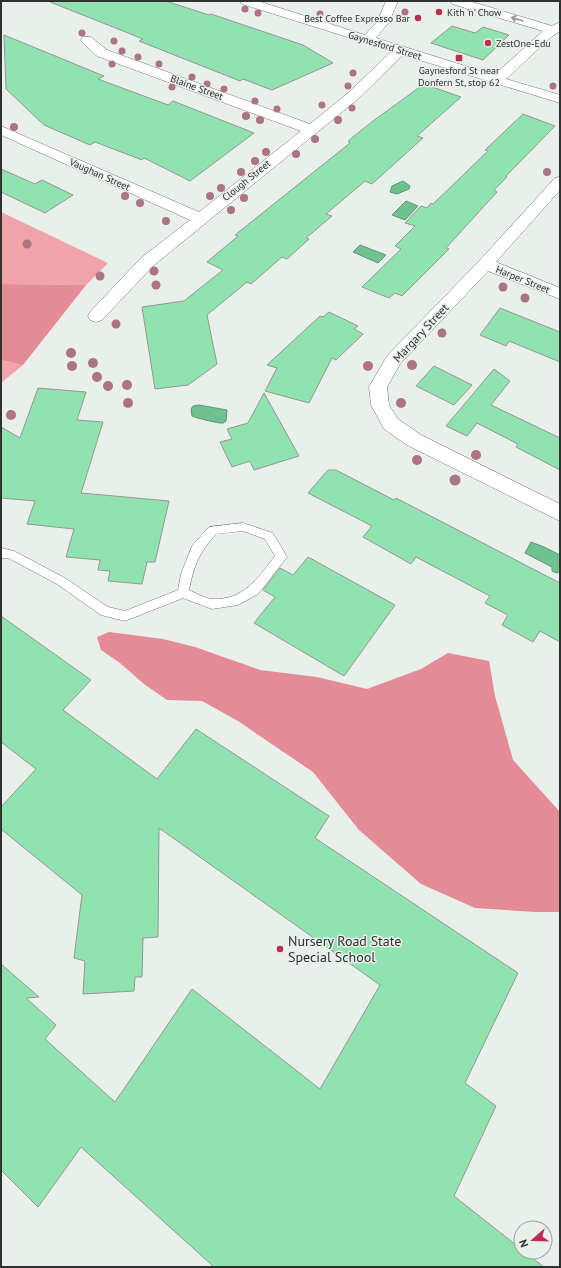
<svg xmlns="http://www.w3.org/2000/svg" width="561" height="1268" font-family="'PT Sans',sans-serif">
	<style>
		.green { fill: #f1a3aa }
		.forest { fill: #e58b95 }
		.water { fill: #6fc290; stroke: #5c9774 }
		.building { fill: #90e3af; stroke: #939894 }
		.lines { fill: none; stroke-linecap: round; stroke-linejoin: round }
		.service-casing { stroke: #737874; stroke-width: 1 }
		.minor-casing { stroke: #737874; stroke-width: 1 }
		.service { fill: #fff; fill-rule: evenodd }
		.minor { fill: #fff; fill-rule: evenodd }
		.tree { fill: #ac7381 }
		.oneway { stroke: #989898 }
		.poi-dot { fill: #bd2d4d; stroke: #e9efeb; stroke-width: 1.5 }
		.labels { text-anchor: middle; stroke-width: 3; stroke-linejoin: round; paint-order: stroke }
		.far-poi-label { font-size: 10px; fill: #303231; stroke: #e9efeb; text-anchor: start }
		.far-street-label { font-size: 10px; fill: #303231; stroke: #e9efeb }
		.street-label { font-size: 12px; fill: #303231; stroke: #e9efeb }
		.near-poi-label { font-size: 14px; fill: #303231; stroke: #e9efeb; text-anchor: start }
	</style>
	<rect width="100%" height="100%" fill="#e9efeb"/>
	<path class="green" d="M1 212 108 263 86 285 1 284Z
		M1 360 23 365 1 383Z"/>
	<path class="forest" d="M1 284 86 285 23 365 1 360Z
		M109 632 163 639 195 647 260 670 317 677 367 689 421 669 448 653 489 661 495 696 513 760 560 812V912H535L475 908 421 884 359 830 313 772 238 721 202 701 167 700 144 684 120 663 101 650 97 637Z"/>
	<path class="water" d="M403 181 410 186 409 189 397 194 390 192 392 186Z
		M406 201 418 206 405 220 392 215Z
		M360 245 386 255 378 263 353 252Z
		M199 405 227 410 226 421 223 423C220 424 196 418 192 416L191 409 193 406Z
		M531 542 544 547 560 555V571L557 573 552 571V567L525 553Z"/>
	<path class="building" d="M51 1H166L209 15 211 14 303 45 333 63 272 90 243 79 240 81 139 41 143 39 50 2Z
		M452 26 475 33 483 27 509 35 483 60 431 43Z
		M4 35 104 76 98 79 168 105 173 101 254 133 190 181 144 158 142 160 95 142 90 145 44 125 6 89Z
		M424 84 461 97 417 136 423 138 372 184 365 181 326 214 332 216 306 238 309 239 287 259 282 257 251 284 247 282 207 315 217 364 188 385 155 389 142 307 184 301 223 270 207 262 238 236 235 235 350 143 348 141 373 121Z
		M523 114 555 126 506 176 507 177 494 190 497 192 446 248 449 249 402 296 395 293 389 298 362 287 401 249 395 246 415 226 405 223 421 206 427 208 431 203 433 204 488 151 485 150Z
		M1 169 35 184 42 180 73 195 45 213 1 192Z
		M500 308 560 332V362L509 341 506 346 480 335Z
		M329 312 358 326 354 329 363 334 336 360 332 358 309 403 265 391 277 368 267 365 320 316 323 317Z
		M434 366 472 385 454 405 416 386Z
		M494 369 510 381 491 405 560 438V470L516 447 518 444 477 423 467 436 446 426Z
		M38 388 86 392 77 420 103 422 81 493 169 501 155 562H147L142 584 108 581 110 571 98 570 100 560 66 557 74 529 27 524 35 501 1 498V427L20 438Z
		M264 393 299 456 254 470 250 461 232 467 220 442 232 439 227 429 248 423Z
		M328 470H336L394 500 396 498 560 583V642L540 631 533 642 502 625 508 615 485 603 490 596 416 557 411 564 363 537 372 526 308 493Z
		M308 557 395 605 344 676 254 623 275 597 263 590 280 568 293 575Z
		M1 616 91 680 63 710 157 779 196 729 329 816 315 838 518 973 465 1083 496 1106 454 1196 521 1249V1252H525L544 1267H214L81 1147 38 1207 1 1170V964L39 997 26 998 56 1025 45 1039 115 1102 192 989 320 1089 380 985 159 828 158 937 143 938 142 977H135L134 991 83 994 85 961 74 958 82 895 1 829V807L36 769 1 742Z"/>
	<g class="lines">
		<g class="service-casing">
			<path id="service" d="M243 523 273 533 287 557 258 594 238 605 212 609 183 598 125 621 101 615 57 584 8 558H1V548L14 551 65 578 108 607 125 611 178 590 181 574 192 546 209 527ZM243 531 265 539 275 556C258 578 244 600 213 599 206 599 196 593 189 590 194 565 199 553 216 534Z"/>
		</g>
		<g class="minor-casing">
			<path id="minor" d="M240 1H258L365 35 377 22 386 1H398L389 22 376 38 494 75 543 31 452 4 450 1H469L552 26 560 22V31L551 37 506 79 560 95V103L403 55 358 99 153 266 102 320 96 322 90 320 88 316 90 312 141 258 190 220 1 135V126L199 212 301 131 97 56 83 43 81 40 83 37H91L107 50 310 124 348 93 392 51 242 4Z
				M560 177V190L496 262 560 288V299L488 271 400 364 387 387 389 405 398 419 421 435 560 504V521L407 445 384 429 371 405 369 387 387 356 480 260 555 178Z"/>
		</g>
		<use href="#service" class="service"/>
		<use href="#minor" class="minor"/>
	</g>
	<g class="tree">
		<circle cx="245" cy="9" r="3.5"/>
		<circle cx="405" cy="12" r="3.5"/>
		<circle cx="258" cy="13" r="3.5"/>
		<circle cx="320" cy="14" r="3.5"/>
		<circle cx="82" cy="33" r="3.5"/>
		<circle cx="114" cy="41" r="3.5"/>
		<circle cx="122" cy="51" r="3.5"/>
		<circle cx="138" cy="57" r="3.5"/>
		<circle cx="112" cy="64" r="3.5"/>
		<circle cx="159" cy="64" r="3.5"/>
		<circle cx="353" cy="73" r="3.5"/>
		<circle cx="192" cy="77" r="3.5"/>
		<circle cx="207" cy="84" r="3.5"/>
		<circle cx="348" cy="86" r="3.5"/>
		<circle cx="553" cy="86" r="3.5"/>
		<circle cx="172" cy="87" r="3.5"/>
		<circle cx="224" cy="89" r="3.5"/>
		<circle cx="255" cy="101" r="3.5"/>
		<circle cx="322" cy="105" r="3.5"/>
		<circle cx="352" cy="108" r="3.5"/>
		<circle cx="277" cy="109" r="3.5"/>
		<circle cx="246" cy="116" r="4"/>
		<circle cx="260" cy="120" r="4"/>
		<circle cx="338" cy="120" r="4"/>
		<circle cx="14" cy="127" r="4"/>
		<circle cx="315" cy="139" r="4"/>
		<circle cx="266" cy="152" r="4"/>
		<circle cx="296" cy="154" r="4"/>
		<circle cx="255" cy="161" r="4"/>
		<circle cx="241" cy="172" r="4"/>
		<circle cx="547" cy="172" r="4"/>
		<circle cx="221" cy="188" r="4"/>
		<circle cx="125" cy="196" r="4"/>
		<circle cx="210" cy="196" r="4"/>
		<circle cx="244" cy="198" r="4"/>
		<circle cx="140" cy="203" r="4"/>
		<circle cx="231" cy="210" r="4"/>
		<circle cx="166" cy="221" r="4"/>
		<circle cx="27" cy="244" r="4.5"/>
		<circle cx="154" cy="271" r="4.5"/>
		<circle cx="100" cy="276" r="4.5"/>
		<circle cx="156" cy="285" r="4.5"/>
		<circle cx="503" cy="287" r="4.5"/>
		<circle cx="525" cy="298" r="4.5"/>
		<circle cx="116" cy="324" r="4.5"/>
		<circle cx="442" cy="333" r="4.5"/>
		<circle cx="71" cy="353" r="5"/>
		<circle cx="93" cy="363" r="5"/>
		<circle cx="412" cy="365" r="5"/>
		<circle cx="72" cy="366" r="5"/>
		<circle cx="368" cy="366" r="5"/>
		<circle cx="97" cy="377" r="5"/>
		<circle cx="127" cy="385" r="5"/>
		<circle cx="108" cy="386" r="5"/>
		<circle cx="128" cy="403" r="5"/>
		<circle cx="401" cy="403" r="5"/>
		<circle cx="11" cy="415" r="5"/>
		<circle cx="476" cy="455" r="5"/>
		<circle cx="417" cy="460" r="5"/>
		<circle cx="455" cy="480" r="5.5"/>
	</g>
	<defs><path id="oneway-shaft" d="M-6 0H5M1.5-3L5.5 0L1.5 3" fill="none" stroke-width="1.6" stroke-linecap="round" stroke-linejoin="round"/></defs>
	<use class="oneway" href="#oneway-shaft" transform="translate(517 19) rotate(-164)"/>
	<g class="poi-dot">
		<circle cx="439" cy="12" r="4"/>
		<circle cx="418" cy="18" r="4"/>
		<circle cx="488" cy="43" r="4"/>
		<rect x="455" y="54" width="8" height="8" rx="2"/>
		<circle cx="280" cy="949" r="4"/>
	</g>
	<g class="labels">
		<g class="far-poi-label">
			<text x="447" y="16">Kith 'n' Chow</text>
			<text x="410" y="22" text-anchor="end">Best Coffee Expresso Bar</text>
			<text x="496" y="47">ZestOne-Edu</text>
			<text x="459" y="74" text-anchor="middle">Gaynesford St near<tspan x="459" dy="12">Donfern St, stop 62</tspan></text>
		</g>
		<g class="far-street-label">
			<text transform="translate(385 45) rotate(17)" y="4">Gaynesford Street</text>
			<text transform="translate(197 87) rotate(20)" y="4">Blaine Street</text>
			<text transform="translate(100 174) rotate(24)" y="4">Vaughan Street</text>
			<text transform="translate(246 180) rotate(-39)" y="4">Clough Street</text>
			<text transform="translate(523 279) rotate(22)" y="4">Harper Street</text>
		</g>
		<g class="street-label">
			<text transform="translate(421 333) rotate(-47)" y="4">Margary Street</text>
		</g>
		<g class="near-poi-label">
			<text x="288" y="946">Nursery Road State<tspan x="288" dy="16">Special School</tspan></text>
		</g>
	</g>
	<rect width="561" height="1268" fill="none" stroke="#303231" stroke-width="4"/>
	<g transform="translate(533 1240) rotate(250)"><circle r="19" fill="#e9efeb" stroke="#9fa3a1"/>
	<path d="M0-3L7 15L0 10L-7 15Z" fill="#bd2d4d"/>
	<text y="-6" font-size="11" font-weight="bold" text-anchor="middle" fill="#303231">N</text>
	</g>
</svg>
